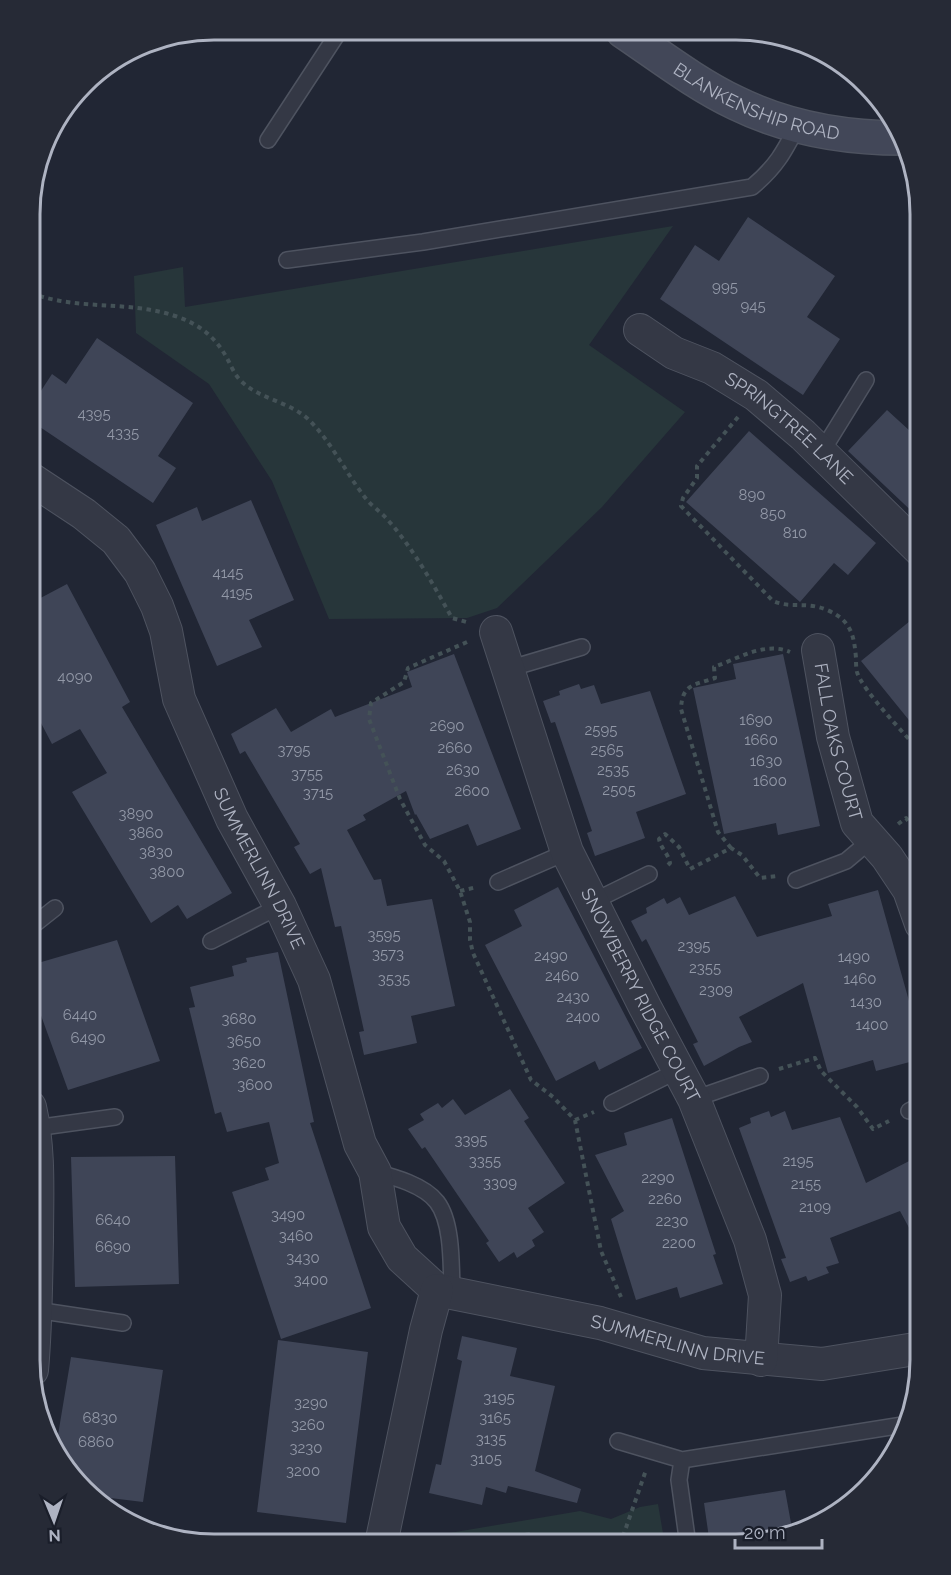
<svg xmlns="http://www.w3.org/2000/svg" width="951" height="1575" font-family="Raleway,sans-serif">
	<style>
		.green { fill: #27363a }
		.building { fill: #3f4557 }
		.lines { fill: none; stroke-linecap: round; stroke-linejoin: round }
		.lane-casing { stroke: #4e5360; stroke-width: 18 }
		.street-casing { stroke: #4e5360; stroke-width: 34 }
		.secondary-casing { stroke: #4e5360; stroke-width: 36 }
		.path { stroke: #445257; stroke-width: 4; stroke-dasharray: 4.5 4.5; stroke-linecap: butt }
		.lane { stroke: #343845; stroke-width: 15 }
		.street { stroke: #343845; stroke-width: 32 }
		.secondary { stroke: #424758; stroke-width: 33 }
		.labels { text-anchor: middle; stroke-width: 5; stroke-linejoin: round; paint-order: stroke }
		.number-label { font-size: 15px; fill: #9298a7 }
		.street-label { font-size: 18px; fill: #aeb3c2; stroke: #1a1e2a }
		.rim { fill: none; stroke: #aeb3c2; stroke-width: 3 }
	</style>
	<rect width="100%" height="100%" fill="#212634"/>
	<path class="green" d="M673 226 589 345 685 412 602 507 497 608 467 618 329 619 272 481 209 384 136 333 134 276 183 267 185 307Z
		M658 1504 665 1545 226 1544 243 1538 339 1543 396 1542 580 1511 611 1519 640 1507Z"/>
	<path class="building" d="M748 217 835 276 807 317 840 339 803 395 660 299 695 245 719 261Z
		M97 338 193 403 158 456 176 468 153 503 31 421V406L52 374 66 384Z
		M887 410 921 441V520L848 451Z
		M749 431 876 543 848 575 834 563 800 602 686 502Z
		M251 500 294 600 249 620 262 647 217 666 156 525 197 507 202 521Z
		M67 584 130 702 122 707 232 893 187 919 178 905 151 923 72 792 107 773 80 729 52 744 31 704V603Z
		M921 612V735L861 661Z
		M454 654 521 829 477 846 468 824 430 839 416 814 415 815 406 791 363 815 366 820 347 830 374 880 381 879 387 906 432 899 455 1006 411 1016 417 1043 364 1055 359 1032 364 1031 341 926 335 927 321 868 310 874 294 847 300 844 245 751 240 754 231 734 276 708 291 732 331 709 335 717 412 687 407 672Z
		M783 654 820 826 778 835 776 823 724 834 693 688 736 679 733 664Z
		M579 684 581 689 594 685 601 704 650 691 686 794 636 812 645 838 595 856 587 833 592 831 555 722 551 723 543 701 560 695 559 691Z
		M558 887 642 1048 599 1070 595 1061 556 1081 485 945 522 926 514 910Z
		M878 890 921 1044V1059L876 1071 873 1060 828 1073 803 983 739 1017 752 1042 739 1047 704 1066 693 1044 698 1042 646 939 642 942 631 921 647 913 646 908 664 898 667 904 680 897 689 915 735 896 757 937 832 916 828 904Z
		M117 940 160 1061 68 1090 30 985 31 965Z
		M278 952 314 1122 310 1123 371 1308 281 1339 232 1192 269 1180 265 1168 279 1163 269 1122 227 1132 221 1112 215 1114 189 1008 195 1007 190 987 234 976 232 966 247 962 246 958Z
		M510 1089 529 1118 524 1121 565 1183 528 1208 544 1232 532 1240 535 1246 517 1258 514 1252 499 1262 486 1243 489 1241 425 1147 422 1149 408 1129 424 1120 420 1114 438 1103 442 1108 453 1099 465 1115Z
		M769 1111 771 1117 785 1111 792 1130 840 1117 866 1183 921 1155V1250L900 1211 830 1238 839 1263 826 1267 829 1273 808 1281 806 1276 790 1282 781 1259 786 1258 739 1128 751 1123 750 1118Z
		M672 1118 716 1254 713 1255 723 1284 680 1298 677 1287 636 1300 611 1219 624 1211 595 1155 627 1145 624 1133Z
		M175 1156 179 1284 75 1287 71 1157Z
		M462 1336 517 1348 510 1376 555 1386 535 1471 581 1489 577 1503 508 1486 506 1493 486 1487 482 1505 429 1493 436 1464 441 1465 462 1361 457 1359Z
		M278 1340 368 1352 346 1523 257 1512Z
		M71 1357 163 1370 143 1502 94 1496 56 1447Z
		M785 1490 793 1534 737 1545H710L704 1503Z"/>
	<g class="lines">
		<g class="lane-casing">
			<path id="lane" d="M268 140 340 30
				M287 260 423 242 752 187C776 167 784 152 798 125
				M821 453 866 380
				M508 669 582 647
				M796 880 846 861 871 840
				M498 882 567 852
				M592 902 649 874
				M31 927 55 908
				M211 941 280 906
				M694 1099 760 1076
				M612 1103 679 1070
				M909 1111 921 1105
				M35 1128 115 1117
				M375 1172C394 1177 424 1185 437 1202 453 1223 451 1267 452 1293
				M36 1310 123 1323
				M618 1441 682 1460 909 1424
				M682 1460 679 1480 688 1545"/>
		</g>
		<g class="street-casing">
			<g id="street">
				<path id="s1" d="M640 330 674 353 712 368 756 395 803 435 921 551"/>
				<path id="s2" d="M31 479 84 514 116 540 140 572 157 606 166 631 179 699 232 819 280 906 314 980 360 1144 375 1172 384 1227 402 1258 437 1290 600 1323 703 1353 822 1364 921 1348"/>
				<path id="s3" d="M496 632 567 852 645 1007 694 1099 750 1240 765 1295 761 1360"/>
				<path id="s4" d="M818 650 833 737 857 823 887 857 909 890 921 924"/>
				<path d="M30 1107C40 1151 37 1196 37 1241 36 1284 36 1327 32 1370"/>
				<path d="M381 1544 426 1330 437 1290"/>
			</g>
		</g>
		<g class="secondary-casing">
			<g id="secondary">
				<path id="s5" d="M623 31C660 56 696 84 736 103 787 128 846 138 902 138"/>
			</g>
		</g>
		<path class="path" d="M31 293C78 311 128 300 175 316 200 324 217 338 229 362 232 368 235 375 241 381 259 399 288 401 308 419 332 442 346 474 367 500 373 507 381 512 387 519 413 548 433 584 452 618L470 623
			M738 417 697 466V478L683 498 681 506 773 601C792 609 806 601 827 610 851 620 854 635 856 658 856 663 856 668 857 672 862 690 907 736 921 753
			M467 642 408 668 404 682 371 703 369 719 400 799 425 845 444 861 460 891 470 922V940L473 953 531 1080 553 1097 575 1120 601 1251 621 1297
			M898 824 906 818 921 838
			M731 848 718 832 681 709C682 684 694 685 715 678L714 667C737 659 765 641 790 652
			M668 865 670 863C668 853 661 849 659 839L665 834 679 847 690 869 731 848 742 855 760 878 777 876
			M460 891 477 887
			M779 1069 815 1058 821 1071 857 1107 873 1129 889 1121
			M575 1120 594 1112
			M445 1544 532 1534 548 1544
			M620 1545 646 1470"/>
		<use href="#lane" class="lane"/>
		<use href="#street" class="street"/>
		<use href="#secondary" class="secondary"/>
	</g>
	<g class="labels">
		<g class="number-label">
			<text x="725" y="292">995</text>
			<text x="753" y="311">945</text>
			<text x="94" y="419">4395</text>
			<text x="123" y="438">4335</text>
			<text x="752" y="500">890</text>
			<text x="773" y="519">850</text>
			<text x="795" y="538">810</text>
			<text x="228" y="578">4145</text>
			<text x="237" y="598">4195</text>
			<text x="75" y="682">4090</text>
			<text x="756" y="725">1690</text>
			<text x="447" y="731">2690</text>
			<text x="601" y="735">2595</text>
			<text x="761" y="745">1660</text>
			<text x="455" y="753">2660</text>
			<text x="294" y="755">3795</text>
			<text x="607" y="755">2565</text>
			<text x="766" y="766">1630</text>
			<text x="463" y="775">2630</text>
			<text x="613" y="775">2535</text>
			<text x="307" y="779">3755</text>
			<text x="770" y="786">1600</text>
			<text x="619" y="795">2505</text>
			<text x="472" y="796">2600</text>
			<text x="318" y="798">3715</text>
			<text x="136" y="819">3890</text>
			<text x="146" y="838">3860</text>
			<text x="156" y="857">3830</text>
			<text x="167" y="877">3800</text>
			<text x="384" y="940">3595</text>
			<text x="694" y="951">2395</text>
			<text x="388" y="959">3573</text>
			<text x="551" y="961">2490</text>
			<text x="854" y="962">1490</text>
			<text x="705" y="973">2355</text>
			<text x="562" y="981">2460</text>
			<text x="394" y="984">3535</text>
			<text x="860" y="984">1460</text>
			<text x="716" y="995">2309</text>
			<text x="573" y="1002">2430</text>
			<text x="866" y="1007">1430</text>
			<text x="80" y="1020">6440</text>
			<text x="583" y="1022">2400</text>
			<text x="239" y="1024">3680</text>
			<text x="872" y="1030">1400</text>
			<text x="88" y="1043">6490</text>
			<text x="244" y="1046">3650</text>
			<text x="249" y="1068">3620</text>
			<text x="255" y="1090">3600</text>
			<text x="471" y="1145">3395</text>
			<text x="485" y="1166">3355</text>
			<text x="798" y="1166">2195</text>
			<text x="658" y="1183">2290</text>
			<text x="500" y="1188">3309</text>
			<text x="806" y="1189">2155</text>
			<text x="665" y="1204">2260</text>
			<text x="815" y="1212">2109</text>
			<text x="288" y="1220">3490</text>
			<text x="113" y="1225">6640</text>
			<text x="672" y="1226">2230</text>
			<text x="296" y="1241">3460</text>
			<text x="679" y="1248">2200</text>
			<text x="113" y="1252">6690</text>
			<text x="303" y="1263">3430</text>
			<text x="311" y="1285">3400</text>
			<text x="499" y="1403">3195</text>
			<text x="311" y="1408">3290</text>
			<text x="100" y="1423">6830</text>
			<text x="495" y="1423">3165</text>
			<text x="308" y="1430">3260</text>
			<text x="491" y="1444">3135</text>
			<text x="96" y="1447">6860</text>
			<text x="306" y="1453">3230</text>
			<text x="486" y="1464">3105</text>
			<text x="303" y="1476">3200</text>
		</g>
		<g class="street-label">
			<text dy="6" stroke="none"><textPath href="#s5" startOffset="153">BLANKENSHIP ROAD</textPath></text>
			<text dy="6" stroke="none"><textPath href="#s1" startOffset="180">SPRINGTREE LANE</textPath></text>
			<text dy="6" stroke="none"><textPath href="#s4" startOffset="94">FALL OAKS COURT</textPath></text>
			<text dy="6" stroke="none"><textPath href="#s2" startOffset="466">SUMMERLINN DRIVE</textPath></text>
			<text dy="6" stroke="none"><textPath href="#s3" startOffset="392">SNOWBERRY RIDGE COURT</textPath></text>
			<text dy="6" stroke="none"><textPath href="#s2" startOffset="1178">SUMMERLINN DRIVE</textPath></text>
		</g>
	</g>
	<path d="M0 0H951V1575H0ZM214 40H736A174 174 0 0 1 910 214V1360A174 174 0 0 1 736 1534H214A174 174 0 0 1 40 1360V214A174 174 0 0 1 214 40Z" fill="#262a36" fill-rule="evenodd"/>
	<path class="rim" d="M214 40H736A174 174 0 0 1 910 214V1360A174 174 0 0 1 736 1534H214A174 174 0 0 1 40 1360V214A174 174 0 0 1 214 40Z"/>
	<g transform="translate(54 1521) rotate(178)" stroke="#1a1e2a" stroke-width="4.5" paint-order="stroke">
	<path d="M0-4.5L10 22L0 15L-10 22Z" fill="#aeb3c2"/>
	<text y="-9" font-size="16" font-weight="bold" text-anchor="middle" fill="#aeb3c2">N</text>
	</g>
	<path d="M735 1539v9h87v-9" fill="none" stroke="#aeb3c2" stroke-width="3"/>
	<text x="744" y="1539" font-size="18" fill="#aeb3c2" stroke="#1a1e2a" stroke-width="4.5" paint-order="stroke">20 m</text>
</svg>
